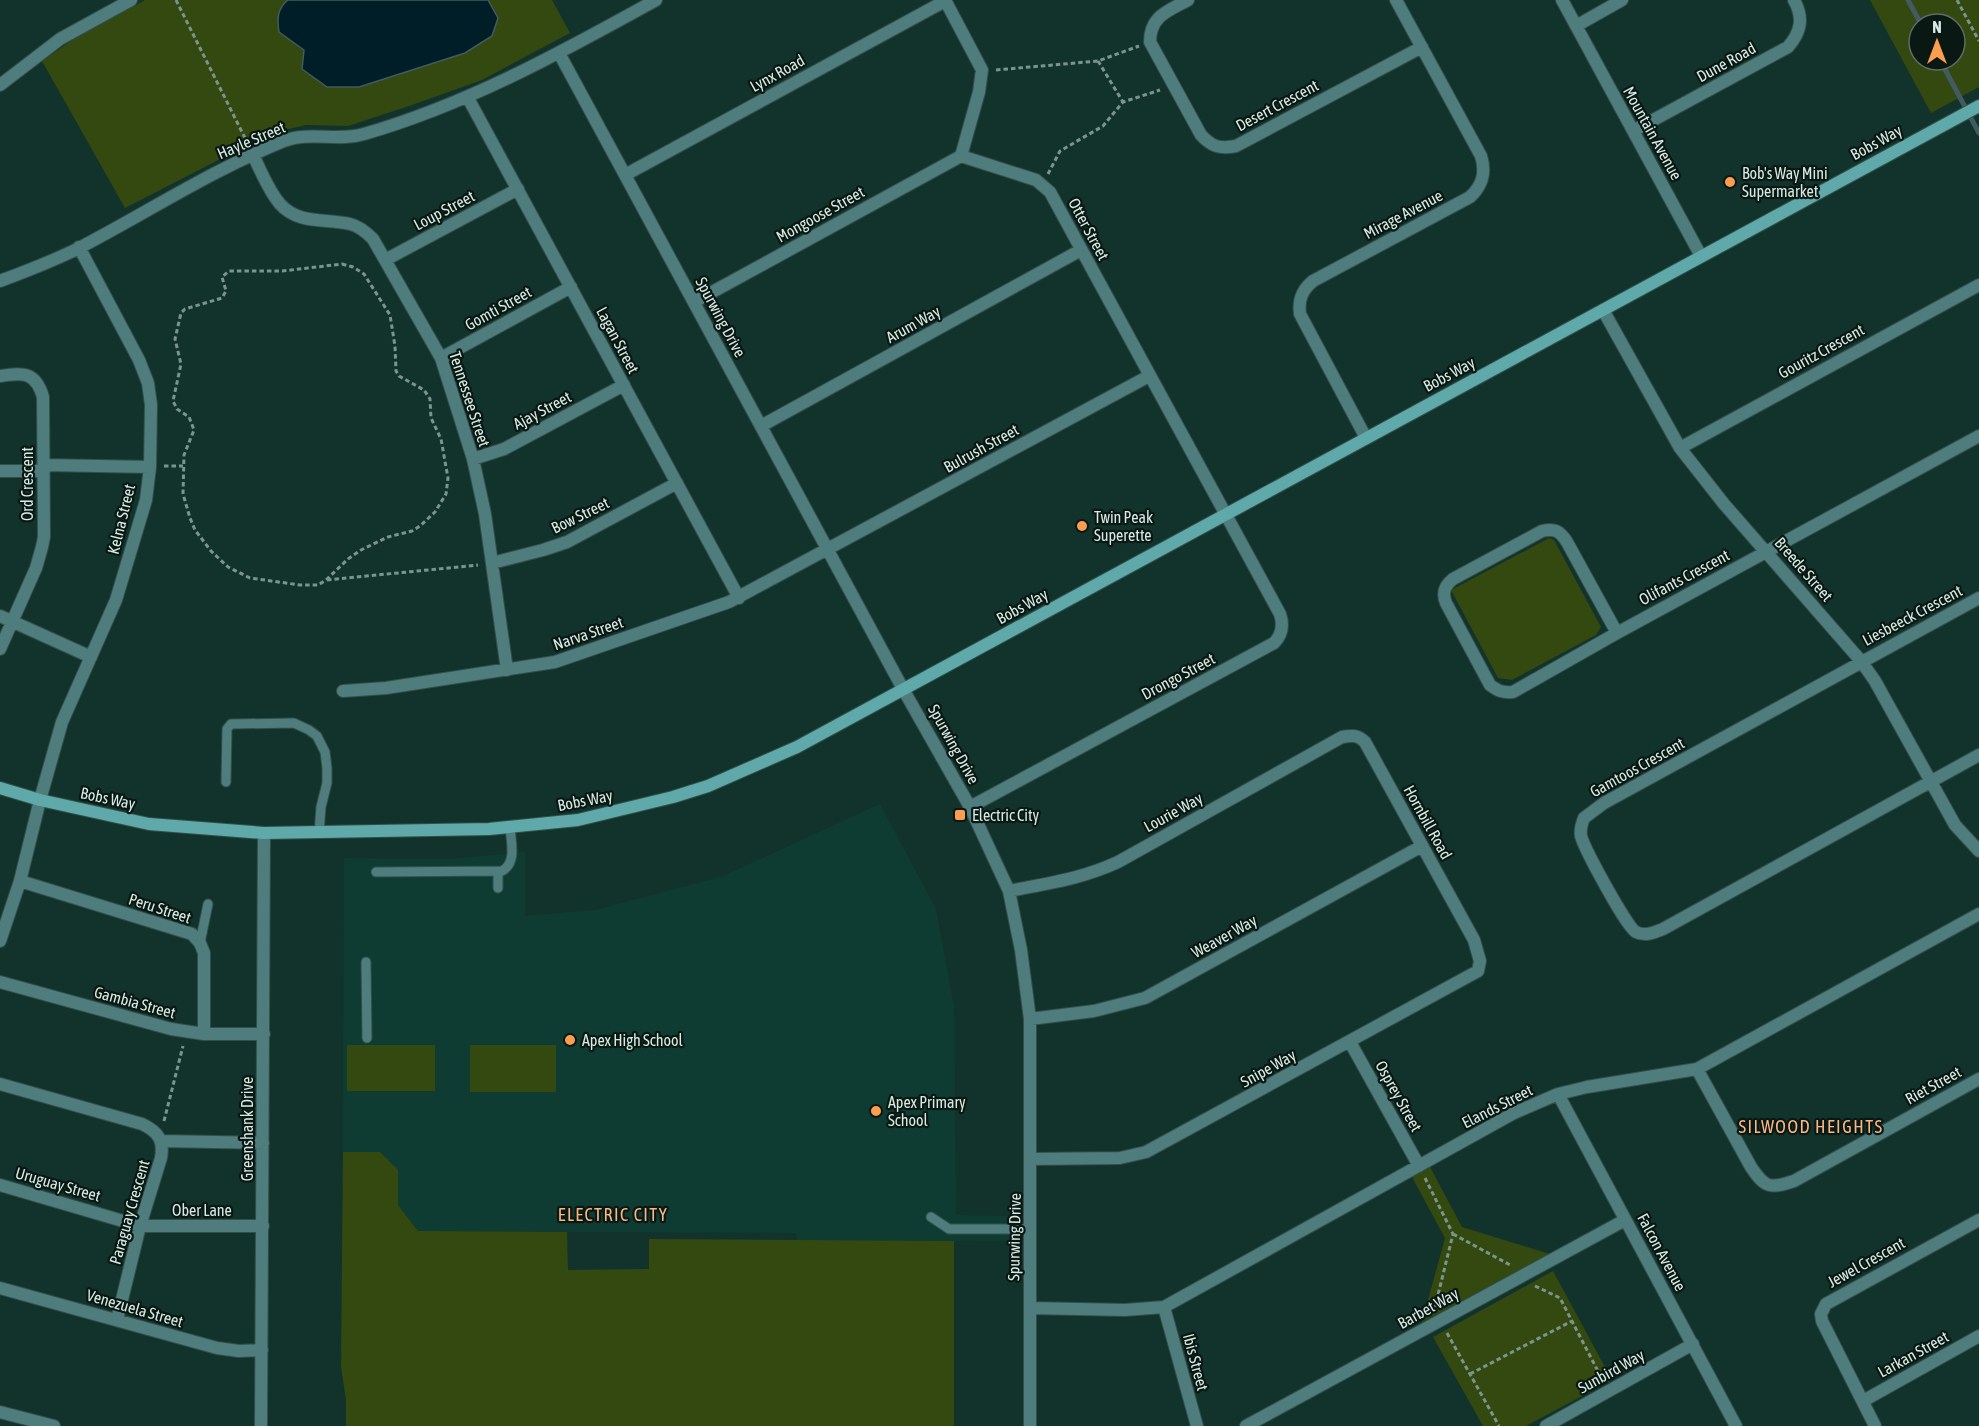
<svg xmlns="http://www.w3.org/2000/svg" width="1979" height="1426" font-family="'Asap Condensed',sans-serif">
	<style>
		.built { fill: #0f3c32 }
		.green { fill: #334910; fill-rule: evenodd }
		.water { fill: #001e27; stroke: #415b60; stroke-width: 1.5 }
		.lines { fill: none; stroke-linecap: round; stroke-linejoin: round }
		.stream { stroke: #415b60; stroke-width: 5 }
		.lane-casing { stroke: #325049; stroke-width: 11 }
		.street-casing { stroke: #325049; stroke-width: 14 }
		.secondary-casing { stroke: #325049; stroke-width: 14 }
		.path { stroke: #7b948d; stroke-width: 3; stroke-dasharray: 4.5 3; stroke-linecap: butt }
		.lane { stroke: #4f7c7d; stroke-width: 9 }
		.street { stroke: #4f7c7d; stroke-width: 12 }
		.secondary { stroke: #5fa9aa; stroke-width: 12 }
		.poi-dot { fill: #fb9e50; stroke: #0a1814; stroke-width: 2 }
		.labels { text-anchor: middle; stroke-width: 4.5; stroke-linejoin: round; paint-order: stroke }
		.street-label { font-size: 16px; fill: #d8eae4; stroke: #0a1814 }
		.poi-label { font-size: 16px; fill: #d8eae4; stroke: #0a1814; text-anchor: start }
		.neighbourhood-label { font-size: 18px; letter-spacing: 1.5px; fill: #f8b785; stroke: #0a1814 }
	</style>
	<rect width="100%" height="100%" fill="#12332b"/>
	<path class="built" d="M880 804 936 909 954 1007 956 1215 1010 1216V1241L797 1240 796 1233 418 1231 398 1205 343 1152 344 858 451 859 525 852V916L595 910 721 877Z"/>
	<path class="green" d="M145 0H552L570 33 482 80 409 106 348 126 306 125 284 130 234 152 125 208 42 61 74 39Z
		M1870 0H1979V87L1931 113ZM1919 24H1955V60H1919Z
		M1549 538 1554 540 1601 627 1596 635 1512 680 1498 678 1451 590Z
		M347 1045H435V1091H347Z
		M470 1045H556V1092H470Z
		M343 1152H380L398 1170V1205L418 1231 567 1232 568 1270 649 1269V1239L954 1241V1426H346V1400L341 1367Z
		M1430 1167 1462 1227 1550 1254 1422 1322 1445 1238 1412 1177Z
		M1553 1271 1612 1380 1526 1426H1483L1433 1337Z"/>
	<path class="water" d="M288 0H488L498 18 492 36 465 53 359 87H327L302 69 304 50 279 32C277 19 277 9 288 0Z"/>
	<g class="lines">
		<path class="stream" d="M1908 0 1921 24
			M1940 60 1979 133"/>
		<g class="lane-casing">
			<path id="lane" d="M226 782 227 729 231 724 294 723 309 730 317 736 325 752 327 768V783L321 807 319 833
				M376 872 502 871C517 863 511 842 510 827
				M498 888V872
				M200 943 208 904
				M366 962 367 1038
				M931 1217 949 1229H1031"/>
		</g>
		<g class="street-casing">
			<path id="street" d="M945 0 982 70 979 92 961 156
				M1188 0C1168 11 1150 16 1150 42L1201 135C1212 147 1220 149 1236 146L1422 47
				M1562 0 1701 256
				M1576 26 1622 0
				M559 53 903 689 970 807 1009 891 1021 950 1030 1019V1426
				M0 85 60 39 131 0
				M468 98 739 598
				M1633 131 1788 47C1801 32 1804 18 1794 0
				M253 155C261 171 268 190 280 204 299 225 325 218 350 224 359 226 367 233 373 239L441 358 473 459 485 514 507 670
				M961 156 1036 180 1050 192 1280 614C1284 626 1282 635 1274 643L970 807
				M625 175 945 1
				M387 259 518 189
				M0 281C27 271 53 261 79 248 148 212 212 170 284 141 310 131 338 142 364 134 468 104 562 52 656 0
				M694 302 961 156
				M1603 310 1680 448 1724 504 1861 661 1875 681 1955 825 1979 851
				M441 358 571 287
				M0 376C23 372 36 372 43 397L44 537 42 547 36 568 0 649
				M761 426 1081 250
				M1366 438 1300 314C1298 300 1302 290 1313 281L1470 197C1483 185 1486 172 1481 156L1396 0
				M1680 448 1979 285
				M473 459 504 449 624 385
				M44 465 150 467
				M0 471H44
				M492 563 543 550 567 542 677 483
				M1979 598 1604 803 1584 818C1582 823 1580 830 1581 836 1584 848 1627 928 1636 932 1645 937 1655 932 1663 929L1979 755
				M0 616 91 657
				M1617 633 1567 542C1560 531 1555 528 1542 531L1453 579C1444 586 1442 593 1446 603L1490 685C1498 691 1503 693 1513 692L1617 633 1979 436
				M343 691 386 688 555 662 729 602 1149 376
				M20 881 192 934 200 943 204 953V1034
				M1009 891C1049 883 1081 879 1118 862L1342 737C1353 735 1358 735 1365 742L1474 940 1480 961 1478 971 1146 1152 1120 1158 1031 1159
				M0 941 20 881 40 800 62 722 116 600 146 500 150 467 151 405 148 383 139 360 79 247
				M0 982 171 1029 204 1034H264
				M1030 1019 1094 1011 1145 998 1422 846
				M1350 1042 1419 1166
				M1697 1069 1751 1167C1765 1188 1770 1189 1794 1181L1979 1079
				M0 1084 142 1124C159 1132 164 1141 161 1158L140 1226 117 1320
				M1558 1094 1736 1426
				M161 1141 263 1143
				M0 1185 140 1226H263
				M0 1288 217 1348 239 1351 262 1350
				M1164 1307 1197 1426
				M1030 1308 1125 1310 1164 1307 1514 1113 1558 1094 1587 1087 1697 1069 1979 914
				M1863 1401 1979 1336
				M0 1412 54 1426
				M261 1426 264 833
				M1246 1426 1625 1220
				M1546 1426 1693 1344
				M1875 1426 1822 1321 1821 1314 1826 1304 1979 1220"/>
		</g>
		<g class="secondary-casing">
			<path id="secondary" d="M0 788 40 800 149 824 264 833 489 829 578 820 673 797 708 786 797 747 1979 106"/>
		</g>
		<path class="path" d="M176 0 247 142
			M1957 0 1979 41
			M1098 61 1123 102
			M996 70 1098 61 1139 46
			M1048 174 1060 151 1103 126 1123 102 1160 90
			M342 264 353 267 364 274 390 315 395 346 396 371 399 376 424 390 430 399 431 418 441 439 448 478 446 494 435 512 420 526 412 531 388 537 361 550 348 559 326 580 318 585H300L250 578 228 567 211 551 195 530 190 518 183 494 184 455 194 430 189 417 177 409 173 401 181 364 175 339 181 313 185 309 222 298 226 291 222 277 229 271H282Z
			M164 466H183
			M327 580 478 565
			M164 1121 183 1046
			M1425 1178 1453 1234 1435 1307
			M1453 1234 1512 1266
			M1535 1286 1560 1298 1602 1379
			M1447 1333 1499 1426
			M1470 1374 1572 1321"/>
		<use href="#lane" class="lane"/>
		<use href="#street" class="street"/>
		<use href="#secondary" class="secondary"/>
	</g>
	<g class="poi-dot">
		<circle cx="1730" cy="182" r="6"/>
		<circle cx="1082" cy="526" r="6"/>
		<rect x="954" y="809" width="12" height="12" rx="3"/>
		<circle cx="570" cy="1040" r="6"/>
		<circle cx="876" cy="1111" r="6"/>
	</g>
	<g class="labels">
		<g class="street-label">
			<text transform="translate(1726 62) rotate(-29)" y="6">Dune Road</text>
			<text transform="translate(777 73) rotate(-29)" y="6">Lynx Road</text>
			<text transform="translate(1277 105) rotate(-28)" y="6">Desert Crescent</text>
			<text transform="translate(1653 133) rotate(61)" y="6">Mountain Avenue</text>
			<text transform="translate(251 140) rotate(-23)" y="6">Hayle Street</text>
			<text transform="translate(1876 142) rotate(-29)" y="6">Bobs Way</text>
			<text transform="translate(444 210) rotate(-28)" y="6">Loup Street</text>
			<text transform="translate(820 214) rotate(-29)" y="6">Mongoose Street</text>
			<text transform="translate(1403 214) rotate(-28)" y="6">Mirage Avenue</text>
			<text transform="translate(1089 229) rotate(62)" y="6">Otter Street</text>
			<text transform="translate(498 308) rotate(-29)" y="6">Gomti Street</text>
			<text transform="translate(721 317) rotate(62)" y="6">Spurwing Drive</text>
			<text transform="translate(913 324) rotate(-29)" y="6">Arum Way</text>
			<text transform="translate(618 340) rotate(62)" y="6">Lagan Street</text>
			<text transform="translate(1821 351) rotate(-29)" y="6">Gouritz Crescent</text>
			<text transform="translate(1449 374) rotate(-28)" y="6">Bobs Way</text>
			<text transform="translate(470 399) rotate(72)" y="6">Tennessee Street</text>
			<text transform="translate(542 410) rotate(-28)" y="6">Ajay Street</text>
			<text transform="translate(981 448) rotate(-29)" y="6">Bulrush Street</text>
			<text transform="translate(27 484) rotate(-90)" y="6">Ord Crescent</text>
			<text transform="translate(580 515) rotate(-26)" y="6">Bow Street</text>
			<text transform="translate(121 519) rotate(-76)" y="6">Kelna Street</text>
			<text transform="translate(1804 569) rotate(49)" y="6">Breede Street</text>
			<text transform="translate(1684 577) rotate(-28)" y="6">Olifants Crescent</text>
			<text transform="translate(1022 606) rotate(-29)" y="6">Bobs Way</text>
			<text transform="translate(1912 615) rotate(-28)" y="6">Liesbeeck Crescent</text>
			<text transform="translate(588 633) rotate(-19)" y="6">Narva Street</text>
			<text transform="translate(1178 676) rotate(-28)" y="6">Drongo Street</text>
			<text transform="translate(954 744) rotate(61)" y="6">Spurwing Drive</text>
			<text transform="translate(1637 767) rotate(-29)" y="6">Gamtoos Crescent</text>
			<text transform="translate(108 798) rotate(12)" y="6">Bobs Way</text>
			<text transform="translate(585 800) rotate(-11)" y="6">Bobs Way</text>
			<text transform="translate(1173 812) rotate(-29)" y="6">Lourie Way</text>
			<text transform="translate(1428 822) rotate(61)" y="6">Hornbill Road</text>
			<text transform="translate(160 908) rotate(18)" y="6">Peru Street</text>
			<text transform="translate(1224 936) rotate(-29)" y="6">Weaver Way</text>
			<text transform="translate(135 1002) rotate(15)" y="6">Gambia Street</text>
			<text transform="translate(1268 1068) rotate(-29)" y="6">Snipe Way</text>
			<text transform="translate(1933 1085) rotate(-29)" y="6">Riet Street</text>
			<text transform="translate(1399 1096) rotate(61)" y="6">Osprey Street</text>
			<text transform="translate(1497 1106) rotate(-27)" y="6">Elands Street</text>
			<text transform="translate(247 1129) rotate(-90)" y="6">Greenshank Drive</text>
			<text transform="translate(58 1184) rotate(16)" y="6">Uruguay Street</text>
			<text x="202" y="1216">Ober Lane</text>
			<text transform="translate(129 1212) rotate(-74)" y="6">Paraguay Crescent</text>
			<text transform="translate(1014 1237) rotate(-89)" y="6">Spurwing Drive</text>
			<text transform="translate(1662 1252) rotate(62)" y="6">Falcon Avenue</text>
			<text transform="translate(1866 1262) rotate(-29)" y="6">Jewel Crescent</text>
			<text transform="translate(135 1308) rotate(16)" y="6">Venezuela Street</text>
			<text transform="translate(1428 1308) rotate(-29)" y="6">Barbet Way</text>
			<text transform="translate(1913 1354) rotate(-29)" y="6">Larkan Street</text>
			<text transform="translate(1196 1362) rotate(75)" y="6">Ibis Street</text>
			<text transform="translate(1611 1371) rotate(-29)" y="6">Sunbird Way</text>
		</g>
		<g class="poi-label">
			<text x="1742" y="179">Bob's Way Mini<tspan x="1742" dy="18">Supermarket</tspan></text>
			<text x="1094" y="523">Twin Peak<tspan x="1094" dy="18">Superette</tspan></text>
			<text x="972" y="821">Electric City</text>
			<text x="582" y="1046">Apex High School</text>
			<text x="888" y="1108">Apex Primary<tspan x="888" dy="18">School</tspan></text>
		</g>
		<g class="neighbourhood-label">
			<text x="1811" y="1133">SILWOOD HEIGHTS</text>
			<text x="613" y="1221">ELECTRIC CITY</text>
		</g>
	</g>
	<g transform="translate(1937 42)"><circle r="28" fill="#0a1814" stroke="#5c6c67" stroke-width="1.5"/>
	<path d="M0-4.5L10 22L0 15L-10 22Z" fill="#fb9e50"/>
	<text y="-9" font-size="16" font-weight="bold" text-anchor="middle" fill="#d8eae4">N</text>
	</g>
</svg>
